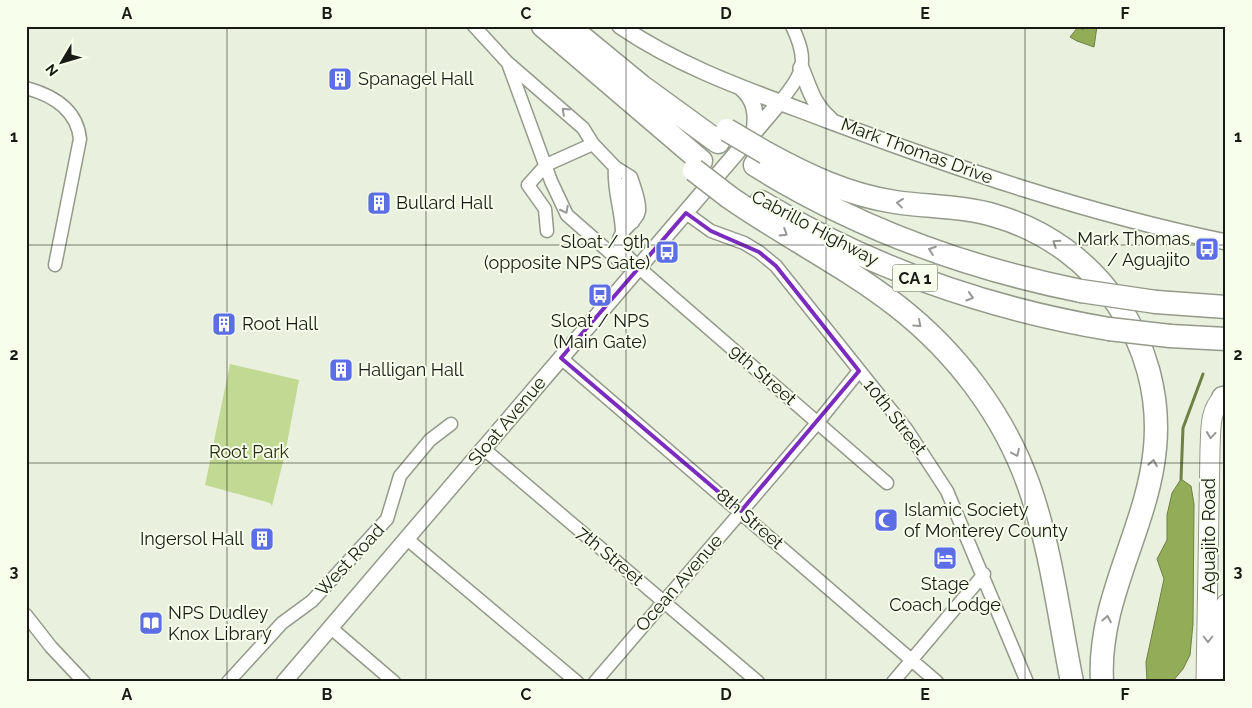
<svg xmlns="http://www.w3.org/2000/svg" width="1252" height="708" font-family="Raleway,sans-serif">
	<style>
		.green { fill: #c2d993 }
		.water { fill: #93ac58; stroke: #6e8044 }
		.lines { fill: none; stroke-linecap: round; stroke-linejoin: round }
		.stream { stroke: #6e8044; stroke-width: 3 }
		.minor-casing { stroke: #949a89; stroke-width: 15 }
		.tertiary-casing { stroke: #949a89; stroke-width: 18 }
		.primary-casing { stroke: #949a89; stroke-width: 21 }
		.motorway-casing { stroke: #949a89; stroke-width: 25 }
		.minor { stroke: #fff; stroke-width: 12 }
		.tertiary { stroke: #fff; stroke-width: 15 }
		.primary { stroke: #fff; stroke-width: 19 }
		.motorway { stroke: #fff; stroke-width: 22 }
		.motorway-bridge-casing { stroke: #949a89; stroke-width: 25; stroke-linecap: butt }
		.motorway-bridge { stroke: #fff; stroke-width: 22 }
		.oneway { stroke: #979895 }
		.marked { fill: none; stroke: #7b2cbf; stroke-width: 4; stroke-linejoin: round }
		.grid { fill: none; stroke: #181a14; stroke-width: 1; stroke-opacity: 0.55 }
		.labels { text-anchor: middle; stroke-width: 4; stroke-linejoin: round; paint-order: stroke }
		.shield { fill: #f7feeb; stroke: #5b5e54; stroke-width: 1 }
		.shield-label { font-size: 16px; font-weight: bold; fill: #181a14 }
		.poi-label { font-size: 18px; fill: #181a14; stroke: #f7feeb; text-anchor: start }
		.street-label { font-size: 18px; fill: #181a14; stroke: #f7feeb }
		.park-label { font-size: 18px; fill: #252f0b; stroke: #f7feeb }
		.neatline { fill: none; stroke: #181a14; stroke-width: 2 }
		.grid-label { font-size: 16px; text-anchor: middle; font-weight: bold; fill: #181a14 }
	</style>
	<rect width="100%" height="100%" fill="#eaf0de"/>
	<path class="green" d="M230 364 299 380 285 454 272 506 270 503 205 485Z"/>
	<path class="water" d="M1086 26H1097L1094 47 1077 41 1070 37 1078 27 1083 30Z
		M1181 479 1191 486 1194 504 1193 624 1190 655 1183 669 1172 682H1147L1146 662 1164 579 1157 559 1167 540V515L1172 493Z"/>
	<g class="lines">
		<path class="stream" d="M1181 479 1183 428 1203 374"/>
		<g class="minor-casing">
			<path id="minor" d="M474 26 507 62 583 128 593 144 615 167 631 177C634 187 640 200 639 211 637 224 609 235 622 250 626 256 633 261 638 267L887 483
				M509 66 551 181 567 215 623 264 638 267
				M26 88C52 95 77 109 80 139L55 265
				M780 102C804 72 809 62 792 26
				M615 167C613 189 621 208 622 231
				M624 184 633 222
				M686 213 711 231 744 243 759 252 776 266 907 430 947 491 1027 682
				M547 231 545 209 528 185 546 165 593 144
				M561 358 937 682
				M484 449 758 682
				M407 539 577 682
				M26 615 51 647 84 682
				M331 628 394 682
				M228 682 282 623 312 601 387 519 400 476 430 440 451 424
				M595 682 818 422 859 371
				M893 682 984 574"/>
		</g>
		<g class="tertiary-casing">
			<path id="tertiary" d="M620 26C683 69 756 93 827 120 958 169 1089 214 1226 242
				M801 68C810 89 812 103 830 119
				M740 87C755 99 757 114 754 132
				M284 682 780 102"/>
		</g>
		<g class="primary-casing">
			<path id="primary" d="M1206 682 1210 449C1211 431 1209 410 1223 398
				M1219 682 1226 604"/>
		</g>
		<g class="motorway-casing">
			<path id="motorway" d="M543 26 701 161
				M568 26 641 86 718 142
				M766 153C806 175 848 195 895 202 928 207 964 206 996 216 1097 245 1165 343 1155 448 1148 528 1097 599 1102 682
				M755 165C855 227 966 268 1081 291
				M729 197C783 235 844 265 897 306 956 352 1004 415 1029 486 1051 548 1059 617 1072 682
				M761 202C868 267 986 308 1109 329
				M1156 302 1226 307
				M1170 336 1226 339
				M1223 398H1226"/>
		</g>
		<use href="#minor" class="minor"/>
		<use href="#tertiary" class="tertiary"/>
		<use href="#primary" class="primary"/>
		<use href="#motorway" class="motorway"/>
		<g class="motorway-bridge-casing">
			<path id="motorway-bridge" d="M727 130 766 153
				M694 170 729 197
				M1081 291 1156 302
				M1109 329 1170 336"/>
		</g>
		<use href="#motorway-bridge" class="motorway-bridge"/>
	</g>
	<defs><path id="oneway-chevron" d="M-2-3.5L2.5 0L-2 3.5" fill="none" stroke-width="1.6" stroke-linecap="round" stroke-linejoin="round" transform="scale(1.25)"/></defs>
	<g class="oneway">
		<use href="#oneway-chevron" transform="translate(565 111) rotate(-137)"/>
		<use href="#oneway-chevron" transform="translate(900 203) rotate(-173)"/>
		<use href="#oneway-chevron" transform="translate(565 210) rotate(63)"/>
		<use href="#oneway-chevron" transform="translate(784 233) rotate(32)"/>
		<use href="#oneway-chevron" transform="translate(1056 243) rotate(-147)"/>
		<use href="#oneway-chevron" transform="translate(932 250) rotate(-160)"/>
		<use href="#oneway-chevron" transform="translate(970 297) rotate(17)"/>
		<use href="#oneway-chevron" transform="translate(918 324) rotate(42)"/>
		<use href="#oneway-chevron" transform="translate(1211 435) rotate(95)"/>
		<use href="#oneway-chevron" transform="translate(1016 453) rotate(65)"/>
		<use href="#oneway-chevron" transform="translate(1153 463) rotate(-80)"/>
		<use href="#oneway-chevron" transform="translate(1107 619) rotate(-79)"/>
		<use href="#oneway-chevron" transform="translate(1208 639) rotate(90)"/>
	</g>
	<path class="marked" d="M686 213 711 231 759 252 776 266 859 371 741 511 561 358Z"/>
	<path class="grid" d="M227 26V682M426 26V682M626 26V682M826 26V682M1025 26V682M26 245H1226M26 463H1226"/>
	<defs>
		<g id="building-square" transform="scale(1.25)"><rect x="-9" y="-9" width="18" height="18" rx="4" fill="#5c6ee5" stroke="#f7feeb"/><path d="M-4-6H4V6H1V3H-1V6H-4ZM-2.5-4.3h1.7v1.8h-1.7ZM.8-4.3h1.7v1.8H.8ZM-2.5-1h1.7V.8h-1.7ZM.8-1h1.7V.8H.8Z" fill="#fff"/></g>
		<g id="bus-square" transform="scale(1.25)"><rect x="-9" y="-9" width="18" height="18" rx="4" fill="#5c6ee5" stroke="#f7feeb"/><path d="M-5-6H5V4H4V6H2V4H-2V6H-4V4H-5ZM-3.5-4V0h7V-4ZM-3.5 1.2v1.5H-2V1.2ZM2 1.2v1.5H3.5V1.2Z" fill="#fff"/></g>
		<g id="mosque-square" transform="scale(1.25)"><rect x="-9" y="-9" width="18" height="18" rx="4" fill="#5c6ee5" stroke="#f7feeb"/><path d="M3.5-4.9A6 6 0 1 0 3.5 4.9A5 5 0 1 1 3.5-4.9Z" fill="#fff"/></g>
		<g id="hotel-square" transform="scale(1.25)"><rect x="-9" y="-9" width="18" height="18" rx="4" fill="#5c6ee5" stroke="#f7feeb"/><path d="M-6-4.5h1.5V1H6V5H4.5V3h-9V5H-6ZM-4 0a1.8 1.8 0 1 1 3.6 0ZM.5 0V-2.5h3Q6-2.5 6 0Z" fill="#fff"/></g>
		<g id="library-square" transform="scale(1.25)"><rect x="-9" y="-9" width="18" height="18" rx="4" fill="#5c6ee5" stroke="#f7feeb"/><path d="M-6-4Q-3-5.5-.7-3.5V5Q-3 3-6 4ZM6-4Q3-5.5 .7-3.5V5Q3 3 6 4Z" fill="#fff"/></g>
	</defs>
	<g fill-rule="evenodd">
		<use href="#building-square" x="340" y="79"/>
		<use href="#building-square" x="379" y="203"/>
		<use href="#bus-square" x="1207" y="249"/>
		<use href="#bus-square" x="667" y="252"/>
		<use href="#bus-square" x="600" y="295"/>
		<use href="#building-square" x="224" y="324"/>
		<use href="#building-square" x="341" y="370"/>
		<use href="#mosque-square" x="886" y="520"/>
		<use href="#building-square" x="262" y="539"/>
		<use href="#hotel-square" x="945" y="558"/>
		<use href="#library-square" x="151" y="623"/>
	</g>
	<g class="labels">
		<rect class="shield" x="892.5" y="264.5" width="45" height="27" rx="4"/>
		<g class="shield-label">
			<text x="915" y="284">CA 1</text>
		</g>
		<g class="poi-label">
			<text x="358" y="85">Spanagel Hall</text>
			<text x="396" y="209">Bullard Hall</text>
			<text x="1190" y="245" text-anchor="end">Mark Thomas<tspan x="1190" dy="21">/ Aguajito</tspan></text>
			<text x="650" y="248" text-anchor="end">Sloat / 9th<tspan x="650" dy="21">(opposite NPS Gate)</tspan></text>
			<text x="600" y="327" text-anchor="middle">Sloat / NPS<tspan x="600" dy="21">(Main Gate)</tspan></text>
			<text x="242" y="330">Root Hall</text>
			<text x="358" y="376">Halligan Hall</text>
			<text x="904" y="516">Islamic Society<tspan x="904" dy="21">of Monterey County</tspan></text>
			<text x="244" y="545" text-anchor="end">Ingersol Hall</text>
			<text x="945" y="590" text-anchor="middle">Stage<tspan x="945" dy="21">Coach Lodge</tspan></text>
			<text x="168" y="619">NPS Dudley<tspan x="168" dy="21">Knox Library</tspan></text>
		</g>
		<g class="street-label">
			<text transform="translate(917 151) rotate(20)" y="6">Mark Thomas Drive</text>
			<text transform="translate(815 228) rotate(28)" y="6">Cabrillo Highway</text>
			<text transform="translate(763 375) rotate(41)" y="6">9th Street</text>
			<text transform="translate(895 417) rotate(52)" y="6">10th Street</text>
			<text transform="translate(507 421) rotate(-50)" y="6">Sloat Avenue</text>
			<text transform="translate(750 519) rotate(41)" y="6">8th Street</text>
			<text transform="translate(1209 536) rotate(-90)" y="6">Aguajito Road</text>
			<text transform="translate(610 556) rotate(40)" y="6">7th Street</text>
			<text transform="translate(350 560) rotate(-47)" y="6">West Road</text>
			<text transform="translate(679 583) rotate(-49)" y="6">Ocean Avenue</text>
		</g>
		<g class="park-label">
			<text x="249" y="458">Root Park</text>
		</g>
	</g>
	<rect width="1252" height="708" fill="none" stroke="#f7feeb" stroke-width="55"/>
	<g transform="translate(62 62) rotate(232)" stroke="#f7feeb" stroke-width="4" paint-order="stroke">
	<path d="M0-4L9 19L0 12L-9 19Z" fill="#181a14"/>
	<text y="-8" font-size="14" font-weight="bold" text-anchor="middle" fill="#181a14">N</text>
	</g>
	<rect x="28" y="28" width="1196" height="652" class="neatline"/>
	<g class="grid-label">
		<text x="127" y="19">A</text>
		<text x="327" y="19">B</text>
		<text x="526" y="19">C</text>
		<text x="726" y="19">D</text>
		<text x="925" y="19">E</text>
		<text x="1125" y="19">F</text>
		<text x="14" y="142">1</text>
		<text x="1238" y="142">1</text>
		<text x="14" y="360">2</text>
		<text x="1238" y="360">2</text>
		<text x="14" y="577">3</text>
		<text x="1238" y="577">3</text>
		<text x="127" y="700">A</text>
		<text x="327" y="700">B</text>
		<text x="526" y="700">C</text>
		<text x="726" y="700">D</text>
		<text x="925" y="700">E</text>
		<text x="1125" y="700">F</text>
	</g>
</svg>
